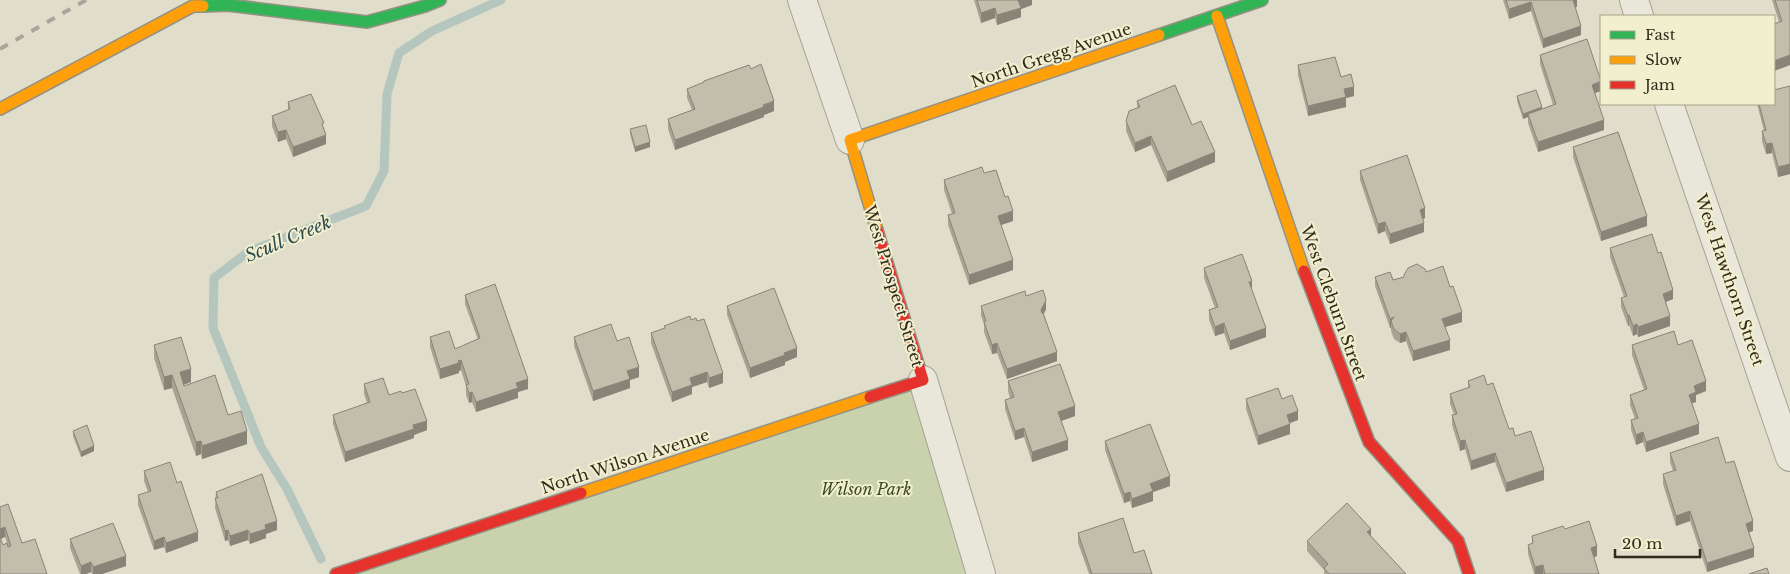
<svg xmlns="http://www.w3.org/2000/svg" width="1790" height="574" font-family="'Libre Baskerville',serif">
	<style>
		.green { fill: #c9d1ad }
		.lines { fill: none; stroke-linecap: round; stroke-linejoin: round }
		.stream { stroke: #b5c6bf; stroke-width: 9 }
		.street-casing { stroke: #a5a293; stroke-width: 30 }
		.fast-casing { stroke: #959283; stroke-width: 14 }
		.slow-casing { stroke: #959283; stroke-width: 14 }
		.jam-casing { stroke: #959283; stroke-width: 14 }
		.street { stroke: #e8e7da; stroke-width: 28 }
		.fast { stroke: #30b455; stroke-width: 11 }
		.slow { stroke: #ff9f0a; stroke-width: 11 }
		.jam { stroke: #e5322d; stroke-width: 11 }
		.rail { stroke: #a8a69b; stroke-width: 4; stroke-dasharray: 9 9; stroke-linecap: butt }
		.wall { fill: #a8a393; fill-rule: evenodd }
		.shaded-wall { fill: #888478 }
		.building { fill: #c3bdab; stroke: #888478 }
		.labels { text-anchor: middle; stroke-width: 4; stroke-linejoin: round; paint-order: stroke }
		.street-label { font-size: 16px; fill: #322b1d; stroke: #f2efcf }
		.park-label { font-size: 16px; font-style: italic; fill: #3b4d25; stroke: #f2efcf }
		.water-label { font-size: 18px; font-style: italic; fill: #2d4c51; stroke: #f2efcf }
	</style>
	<rect width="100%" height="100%" fill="#e0deca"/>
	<path class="green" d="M923 380 981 574H336Z"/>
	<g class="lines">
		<path class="stream" d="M321 559 287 489 261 447 213 328 214 278 248 252 366 206 384 171 387 94 399 53 432 31 501 0"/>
		<g class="street-casing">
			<path id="street" d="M802 0 850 140
				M1634 0 1639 16
				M1669 104 1790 457
				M923 380 981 574"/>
		</g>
		<g class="fast-casing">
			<path id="fast" d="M203 6 228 5 367 22 425 6 440 0
				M1159 35 1262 0"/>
		</g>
		<g class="slow-casing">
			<path id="slow" d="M1217 16 1304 271
				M0 109 193 6H203
				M877 230 850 140 1159 35
				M581 493 870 397"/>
		</g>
		<g class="jam-casing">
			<path id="jam" d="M1304 271 1369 442 1458 541 1469 574
				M870 397 923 380 877 230
				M336 574 581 493"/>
		</g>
		<use href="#street" class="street"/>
		<use href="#fast" class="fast"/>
		<use href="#slow" class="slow"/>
		<use href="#jam" class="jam"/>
		<path class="rail" d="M0 49 86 0"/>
	</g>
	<path class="wall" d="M974 0H1032V5L1021 9V17L997 25 995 18 981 23Z
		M1503 0H1577V7H1575L1581 35 1543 48 1531 11 1509 19Z
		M1772 0H1790V65L1774 71 1779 22Z
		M1540 55 1601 91 1595 93 1604 130 1538 152 1528 123V117L1523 119 1517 101V96L1542 109 1553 105 1540 64Z
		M1298 65 1341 77 1354 96 1346 98V107L1308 116 1298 75Z
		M704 81 774 111 764 115V117L675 150 668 129V119L692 110 687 98V89L704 83Z
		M1790 86V174L1778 177 1772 153 1766 154 1762 141V131H1764L1757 104H1774Z
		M1137 101 1192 125 1215 162 1167 182 1151 145 1135 152 1126 131V121L1137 108Z
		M288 102 324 129 326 144 293 157 286 139 278 142 272 126V116L288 110Z
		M630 129 650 147 635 152 630 134Z
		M1573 147 1647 226 1601 241 1573 157Z
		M1360 171 1425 218 1423 219 1424 232 1390 244 1385 231 1378 234 1360 180Z
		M984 173 1013 221 1001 225 1013 270 969 285 948 225V215L952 214 944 190V180Z
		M1610 248 1673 299 1666 302 1670 326 1638 337 1637 334 1633 336 1629 325 1628 326 1621 307V298L1624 297 1610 257Z
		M1204 268 1252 290 1266 337 1230 350 1224 333 1215 336 1209 320V310L1215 308 1204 278Z
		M1426 272 1462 322 1445 327 1450 350 1413 361 1406 341 1400 343 1394 339 1391 331V328H1390L1375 286V277L1393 280 1404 277V275Z
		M465 295 528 389 518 392V398L476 412 472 402 469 403 466 395V386L461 370 459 371V373L440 379 430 347V337L455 349 478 340 465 304Z
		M1026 296 1046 309 1044 314 1057 361 1007 379 997 353 992 354 984 332V324L981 316V306Z
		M727 306 797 357 785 362V365L750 378 727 315Z
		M664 326 723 383 709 388 707 382 692 387V394L672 402 651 343V333L664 328Z
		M574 337 617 341 639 377 630 380V388L593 401 574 346Z
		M154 345 191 382 183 385 184 386 228 415 247 444 202 459 201 454 196 456 172 388 164 390 154 358Z
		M1632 345H1678L1706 391 1696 395V402L1692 403 1699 434 1646 452 1643 442 1636 445 1631 430V420L1635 419 1630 405V395L1644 390 1632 355Z
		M1008 381 1075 416 1061 421 1068 450 1032 462 1024 437 1015 440 1005 409V400L1010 398 1008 391Z
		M1468 381 1487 385 1509 429 1515 436 1544 480 1506 492 1495 462 1471 470 1465 449 1460 451 1452 425V415L1454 414 1450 404V394L1468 388Z
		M364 384 389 395 402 393 427 430 414 435V438L345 462 333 424V415L367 403 364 394Z
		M1246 399H1282L1298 420 1290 423V434L1258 445 1246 409Z
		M73 431 94 451 81 457 73 436Z
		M1105 441 1170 486 1153 492V501L1132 508 1130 501 1124 503 1105 450Z
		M1670 453 1726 463 1753 531 1749 532 1754 557 1707 572 1690 521 1676 526 1663 484V474L1673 471 1670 462Z
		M144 471 198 541 166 553 164 547 154 550 138 505V495L148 492 144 481Z
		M216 492 277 530 266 534V538L250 544 248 540 230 546 228 540 225 541 215 508Z
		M0 507 22 543 0 574ZM5 537 7 543 3 545 0 539Z
		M1565 529 1597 556 1594 557 1599 574H1534L1528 554V545L1532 543V536Z
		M1078 533 1134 553 1152 574H1089L1078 543Z
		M1371 536 1406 574H1324V570L1307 551V541Z
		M70 539 126 566 102 574H92L91 572 86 574H80L70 548Z"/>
	<path class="shaded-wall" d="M1018 0H1032V5L1021 9V17L997 25V15Z
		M1572 0H1577V7L1572 8Z
		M1531 2V11L1509 19V9Z
		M995 8V18L981 23V13Z
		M1581 26V35L1543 48V39Z
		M1790 55V65L1774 71V61Z
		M1601 81V91L1592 94V85Z
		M1354 87V96L1346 98V107L1308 116V106L1344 89Z
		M774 101V111L764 115V117L675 150V140Z
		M1542 107V112L1528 114V117L1523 119V114Z
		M1604 120V130L1538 152V142Z
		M286 130V139L278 142V132Z
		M326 135V144L293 157V147Z
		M1151 136V145L1135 152V143Z
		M650 142V147L635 152V147Z
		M1772 143V153L1766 154V144Z
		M1215 152V162L1167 182V172Z
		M1790 164V174L1778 177V167Z
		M1425 208V218L1420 220V210Z
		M1013 211V221L998 226V216Z
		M1647 216V226L1601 241V232Z
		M1385 222V231L1378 234V224Z
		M1424 223V232L1390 244V234Z
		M1013 260V270L969 285V275Z
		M1252 281V290L1249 282Z
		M1673 290V299L1663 303V294Z
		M1046 300V309L1041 319V310Z
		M1462 312V322L1442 328V319Z
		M1629 315V325L1628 326V316Z
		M1670 316V326L1638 337V327Z
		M1394 317 1391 321V328H1390V319Z
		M1224 323V333L1215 336V327Z
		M1637 324V334L1633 336V326Z
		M1266 328V337L1230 350V341Z
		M1406 332V341L1400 343V334Z
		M1450 340V350L1413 361V351Z
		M997 343V353L992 354V345Z
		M797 348V357L785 362V365L750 378V368L784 353Z
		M1057 352V361L1007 379V369Z
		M461 360V370L459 371V373L440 379V369Z
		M639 367V377L630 380V388L593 401V391L627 371Z
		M191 369V382L180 386V372Z
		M707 372V382L692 387V394L672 402V392L690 378Z
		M723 373V383L709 388V378Z
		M172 375V388L164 390V377Z
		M528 379V389L518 392V398L476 412V402L516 383Z
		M1706 381V391L1696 395V402L1689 404V395L1694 386Z
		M472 392V402L469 403V393Z
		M1075 406V416L1058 422V412Z
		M1298 411V420L1287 424V415Z
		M427 421V430L414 435V438L345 462V452L413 425Z
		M1290 424V434L1258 445V436Z
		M1699 424V434L1646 452V442Z
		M1024 428V437L1015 440V431Z
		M247 431V444L202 459V446Z
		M1643 432V442L1636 445V435Z
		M1068 440V450L1032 462V452Z
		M1465 440V449L1460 451V441Z
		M201 441V454L196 456V442Z
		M94 446V451L81 457V452Z
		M1495 453V462L1471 470V461Z
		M1544 470V480L1506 492V483Z
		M1170 476V486L1153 492V501L1132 508V499L1150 484Z
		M1130 492V501L1124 503V494Z
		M1690 511V521L1676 526V516Z
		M277 521V530L266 534V538L250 544V534L265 525Z
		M1753 521V531L1746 533V524Z
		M5 527V537L0 539V529Z
		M1371 529V539L1367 532Z
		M228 530V540L225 541V531Z
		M248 530V540L230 546V536Z
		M198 532V541L166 553V543Z
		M164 537V547L154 550V541Z
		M1597 546V556L1591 558V548Z
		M1754 548V557L1707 572V563Z
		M126 556V566L102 574H93V567Z
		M91 562V572L86 574H81V566Z
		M1543 565V574H1535V567Z"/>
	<path class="building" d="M977 0H1018L1021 8 997 15 995 8 981 13Z
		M1506 0H1573L1581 26 1543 39 1531 2 1509 9Z
		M1775 0H1790V55L1774 61V24L1782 21Z
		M1587 39 1601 81 1592 85 1604 120 1538 142 1528 114 1556 104 1540 55Z
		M1335 57 1341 77 1351 74 1354 87 1344 89 1346 97 1308 106 1298 65Z
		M761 64 774 101 763 105 764 107 675 140 668 119 695 109 687 89 704 82V81L749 65 751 69Z
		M1175 85 1192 125 1201 121 1215 152 1167 172 1151 136 1135 143 1126 121 1129 111 1140 107 1137 101Z
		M1790 86V164L1778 167 1772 143 1766 144 1762 131 1766 130 1759 104H1774V90Z
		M1536 90 1542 107 1523 114 1517 96Z
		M311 94 324 123 322 124 326 135 293 147 286 130 278 132 272 116 290 109 288 102Z
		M646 125 650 142 635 147 630 129Z
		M1618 132 1647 216 1601 232 1573 147Z
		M1407 155 1425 208 1420 210 1424 223 1390 234 1385 222 1378 224 1360 171Z
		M982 167 984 173 996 170 1005 197 1008 196 1013 211 998 216 1013 260 969 275 948 215 955 213 944 180Z
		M1652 234 1658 253 1661 252 1673 290 1663 294 1670 316 1638 327 1637 324 1633 326 1629 315 1628 316 1621 298 1627 296 1610 248Z
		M1242 254 1252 281 1249 282 1266 328 1230 341 1224 323 1215 327 1209 310 1218 307 1204 268Z
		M1417 264 1425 269 1426 272 1443 266 1450 287 1453 286 1462 312 1442 319 1450 340 1413 351 1406 332 1400 334 1394 329 1391 321 1394 317 1390 319 1375 277 1390 272 1393 280 1404 277V275L1408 268Z
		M495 284 528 379 516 383 518 388 476 402 472 392 469 393 466 385 469 384 461 360 458 361 459 363 440 369 430 337 449 331 455 349 480 338 465 295Z
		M774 288 797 348 784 353 785 355 750 368 727 306Z
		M1043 290 1046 300 1041 310 1042 313H1043L1057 352 1007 369 997 343 992 345 984 322 986 321 981 306 1025 291 1026 296Z
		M690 316 691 320 696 318 697 321 704 319 723 373 709 378 707 372 690 378 692 385 672 392 651 333 665 328 664 326Z
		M611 324 617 341 629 337 639 367 627 371 630 379 593 391 574 337Z
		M1674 331 1678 345 1692 340 1706 381 1694 386 1696 392 1689 395 1699 424 1646 442 1643 432 1636 435 1631 420 1638 418 1630 395 1647 389 1632 345Z
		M181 337 191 369 180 372 184 386 215 375 228 415 241 411 247 431 202 446 201 441 196 442 172 375 164 377 154 345Z
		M1060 364 1075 406 1058 412 1068 440 1032 452 1024 428 1015 431 1005 400 1014 397 1008 381Z
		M1484 375 1487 385 1493 383 1509 429 1513 428 1515 436 1531 431 1544 470 1506 483 1495 453 1471 461 1465 440 1460 441 1452 415 1457 414 1450 394 1470 387 1468 381Z
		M383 378 389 395 401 391 402 393 415 389 427 421 413 425 414 429 345 452 333 415 370 402 364 384Z
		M1278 388 1282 399 1292 395 1298 411 1287 415 1290 424 1258 436 1246 399Z
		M1150 424 1170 476 1150 484 1153 491 1132 499 1130 492 1124 494 1105 441Z
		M87 425 94 446 81 452 73 431Z
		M1718 437 1726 463 1734 461 1753 521 1746 524 1754 548 1707 563 1690 511 1676 516 1663 474 1676 470 1670 453Z
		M170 462 177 483 181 481 198 532 166 543 164 537 154 541 138 495 151 491 144 471Z
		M262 474 277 521 265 525 266 529 250 534 248 530 230 536 228 530 225 531 215 498H218L216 492Z
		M1347 503 1371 529 1367 532 1406 574H1329L1324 568 1328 564 1307 541Z
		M8 504 22 543 35 539 47 574H0V537L3 545 7 543 8 547 11 546 5 527 0 529V507Z
		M1123 518 1134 553 1144 550 1152 574H1092L1078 533Z
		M1589 521 1597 546 1591 548 1599 574H1545L1543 565 1535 567 1528 545 1533 543 1532 536 1563 526 1565 529Z
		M113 523 126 556 93 567 91 562 81 566 70 539Z
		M1767 568 1769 574H1749Z"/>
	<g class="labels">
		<g class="street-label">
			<text transform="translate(1051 55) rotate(-19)" y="6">North Gregg Avenue</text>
			<text transform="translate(1730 280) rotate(71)" y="6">West Hawthorn Street</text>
			<text transform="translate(894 286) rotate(73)" y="6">West Prospect Street</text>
			<text transform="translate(1334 303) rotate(70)" y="6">West Cleburn Street</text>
			<text transform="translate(625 461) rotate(-18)" y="6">North Wilson Avenue</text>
		</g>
		<g class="park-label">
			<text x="866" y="495">Wilson Park</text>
		</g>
		<g class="water-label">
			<text transform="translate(288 239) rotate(-23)" y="6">Scull Creek</text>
		</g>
	</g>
	<rect x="1600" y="15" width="175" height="90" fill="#f2efcf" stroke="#a5a188"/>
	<rect x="1610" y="31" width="25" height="8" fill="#30b455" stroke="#a5a188"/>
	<text x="1645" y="40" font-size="15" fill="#322b1d">Fast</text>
	<rect x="1610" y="56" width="25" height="8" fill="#ff9f0a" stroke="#a5a188"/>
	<text x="1645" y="65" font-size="15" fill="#322b1d">Slow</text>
	<rect x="1610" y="81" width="25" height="8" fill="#e5322d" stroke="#a5a188"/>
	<text x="1645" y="90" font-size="15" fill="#322b1d">Jam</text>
	<path d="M1615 549v8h85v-8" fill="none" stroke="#322b1d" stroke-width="2.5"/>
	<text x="1622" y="549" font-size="15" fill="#322b1d" stroke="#f2efcf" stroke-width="4" paint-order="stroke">20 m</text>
</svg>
